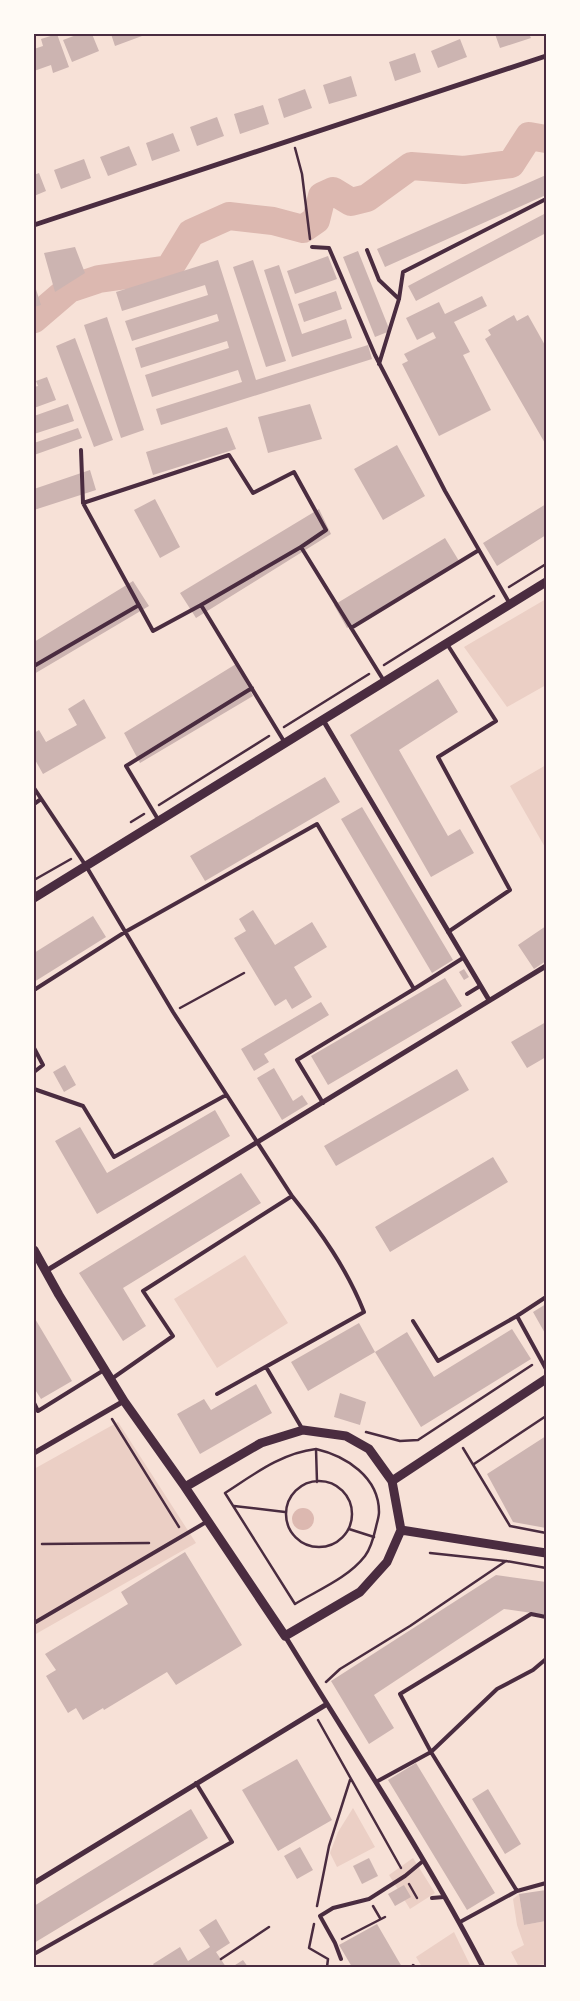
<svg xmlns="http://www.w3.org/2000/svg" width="580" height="2001" font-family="Inter,sans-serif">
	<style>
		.green { fill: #ebcfc5 }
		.water { fill: #dcb8b0 }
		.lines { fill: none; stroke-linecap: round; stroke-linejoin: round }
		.river { stroke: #dcb8b0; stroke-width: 28 }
		.building { fill: #ccb4b1 }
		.path { stroke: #4a2c40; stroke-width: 2.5 }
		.service { stroke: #4a2c40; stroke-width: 4 }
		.minor { stroke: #4a2c40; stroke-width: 5 }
		.tertiary { stroke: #4a2c40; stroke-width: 9 }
		.neatline { fill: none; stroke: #4a2c40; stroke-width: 2 }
	</style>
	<rect width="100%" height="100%" fill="#f7e1d7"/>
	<path class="green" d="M546 599V685L507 707 464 647Z
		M546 765V849L510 786Z
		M245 1255 288 1323 217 1368 174 1299Z
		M118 1422 196 1543 34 1635V1469Z
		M353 1808 375 1847 337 1867 330 1853 338 1832Z
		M413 1858 435 1893 410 1909 389 1875Z
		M519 1894 524 1925 546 1921V1964L519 1967 511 1952 524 1945 517 1925 513 1899Z
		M454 1932 471 1967H422L416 1957Z"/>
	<path class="water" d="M292 1519a11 11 0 1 1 22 0a11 11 0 1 1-22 0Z"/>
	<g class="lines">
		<path class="river" d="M34 319 69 289 99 279 169 269 191 233 229 216 273 221 303 229 316 220 322 196 333 191 351 202 367 198 411 166 464 170 511 164 529 136 546 139"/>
	</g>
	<path class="building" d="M57 34 69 67 53 73 51 65 34 71V49L43 46 41 39Z
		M79 34H92L99 51 72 62 63 40Z
		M111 34H141L142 36 115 46Z
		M495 34H529L531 38 500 48Z
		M460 39 467 57 438 68 431 51Z
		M415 53 421 72 395 81 389 62Z
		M351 76 357 96 329 104 323 85Z
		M305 89 312 108 284 118 278 99Z
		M263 105 269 124 240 134 234 114Z
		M217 117 224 136 197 146 190 127Z
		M173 133 180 151 152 161 146 143Z
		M129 146 137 165 108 176 100 157Z
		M84 159 91 178 61 189 54 170Z
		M39 173 46 191 34 196V175Z
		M546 175V195L385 267 377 249Z
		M546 213V233L416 301 408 286Z
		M75 247 85 273 55 292 44 253Z
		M358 251 390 331 375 337 343 257Z
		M328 256 337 279 295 294 287 271Z
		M218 260 256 380 368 345 372 359 161 425 156 409 242 382 238 370 152 397 145 375 229 348 227 341 141 368 135 348 219 321 217 314 132 341 125 321 208 295 205 285 122 311 116 292Z
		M253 260 286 361 266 367 233 267Z
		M279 265 302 334 346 319 352 338 292 357 264 270Z
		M34 283 41 305 34 307Z
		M336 291 342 309 304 322 298 304Z
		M482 296 487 306 454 322 470 352 463 355 491 410 439 436 402 364 408 361 404 354 436 338 433 332 417 340 406 318 439 302 445 314Z
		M514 315 517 321 528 315 546 347V445L485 339 491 335 488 330Z
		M107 317 144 430 121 438 84 325Z
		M75 338 113 440 94 447 56 346Z
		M47 377 56 400 34 408V387L38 386 36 381Z
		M68 404 74 421 34 434V416Z
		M310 404 322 439 268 453 258 417Z
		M227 427 236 449 153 475 146 452Z
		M78 428 82 438 34 455V443Z
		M397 445 425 496 383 520 354 469Z
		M90 470 96 490 34 510V489Z
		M155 499 180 547 160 558 134 510Z
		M546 504V535L497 566 483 543Z
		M319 509 331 534 196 618 180 593Z
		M445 538 459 561 347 628 334 605Z
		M133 581 149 606 34 674V642Z
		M236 664 253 696 140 763 124 733Z
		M438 679 458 712 399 750 448 836 460 829 474 853 431 877 350 735Z
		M84 699 106 738 43 774 34 758V733L39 730 46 742 77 725 68 709Z
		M325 777 340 802 205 881 190 856Z
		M362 807 453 960 432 973 341 819Z
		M253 910 275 945 312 922 327 947 294 967 312 997 292 1009 286 999 275 1006 234 938 246 931 239 919Z
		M93 916 106 937 34 982V953Z
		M546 926V961L534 969 518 945Z
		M464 969 469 977 464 980 459 972Z
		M445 978 462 1006 328 1085 311 1056Z
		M321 1002 329 1015 264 1054 269 1062 254 1071 241 1049Z
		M546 1022V1057L527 1068 511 1042Z
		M65 1065 76 1085 64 1092 53 1072Z
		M274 1068 293 1101 302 1095 308 1104 282 1120 257 1078Z
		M457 1069 469 1090 336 1166 324 1146Z
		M215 1110 230 1136 97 1214 55 1141 80 1127 107 1173Z
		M493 1157 508 1182 390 1252 375 1227Z
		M241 1173 261 1203 123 1288 146 1326 123 1341 79 1273Z
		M546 1304V1335L533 1312Z
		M34 1317 72 1381 41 1399 34 1388Z
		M359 1323 375 1352 308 1391 291 1362Z
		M512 1329 531 1359 421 1427 375 1352 407 1332 434 1377Z
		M256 1384 272 1413 200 1454 177 1414 204 1399 211 1410Z
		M340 1393 366 1402 360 1425 334 1417Z
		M546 1436V1528L513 1522 487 1474Z
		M185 1552 242 1645 176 1685 167 1672 104 1710 103 1708 83 1720 76 1708 68 1713 46 1676 56 1670 45 1654 128 1604 121 1592Z
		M496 1575 546 1582V1615L504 1609 374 1695 394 1728 369 1744 331 1681Z
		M297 1759 332 1820 278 1851 242 1790Z
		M416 1763 495 1893 467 1910 388 1780Z
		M488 1789 521 1844 505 1854 472 1799Z
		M191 1809 208 1838 34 1943V1906Z
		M300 1847 313 1870 297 1879 284 1856Z
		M369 1858 378 1876 362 1884 353 1866Z
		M404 1885 411 1897 395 1906 388 1894Z
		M546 1890V1921L524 1925 519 1894Z
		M216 1919 230 1943 216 1952 226 1967H155L153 1964 180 1947 188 1961 210 1947 199 1930Z
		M377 1924 402 1967H352L339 1945Z
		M243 1960 248 1967H232Z"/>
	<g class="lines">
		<path class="path" d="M295 148 302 174 310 239
			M509 587 546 564
			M384 665 494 596
			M284 727 369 674
			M159 805 269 736
			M131 822 144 814
			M34 880 71 859
			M180 1008 244 973
			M112 1419 179 1527
			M366 1432 400 1441 418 1440 532 1365
			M463 1448 510 1526 546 1533
			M316 1449C346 1456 379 1477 379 1512 379 1517 377 1522 376 1527 374 1536 371 1548 365 1556 348 1578 318 1590 295 1604L225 1493C253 1475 281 1453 316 1449Z
			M316 1449 317 1482
			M474 1464 546 1416
			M286 1514a33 33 0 1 1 66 0a33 33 0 1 1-66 0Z
			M234 1506 285 1512
			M349 1529 374 1537
			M42 1544 149 1543
			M430 1553 505 1561
			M326 1682 340 1669 410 1626 506 1561 546 1568
			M318 1720 401 1868
			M409 1884 417 1898
			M317 1906 329 1846 350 1780
			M373 1906 380 1918
			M314 1924 309 1948 328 1959
			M342 1939 385 1917
			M221 1959 269 1927
			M413 1965 416 1967
			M327 1967 328 1959"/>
		<path class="service" d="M312 247 329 248 375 355 445 491 510 604
			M367 250 379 280 399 299
			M379 364 399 299 403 272 546 199
			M81 450 83 503
			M201 605 153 631 83 503 229 455 253 493 294 472 326 530 301 547
			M351 628 479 550
			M447 644 496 721 438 757 510 890 448 932
			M34 666 139 605
			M285 743 201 605 301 547 384 681
			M34 788 86 866 173 1012 292 1196 143 1291 173 1336 110 1380
			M34 804 41 799
			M159 821 126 766 252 688
			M414 989 463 958
			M34 990 125 932 317 824 414 989 297 1060 323 1103
			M467 994 480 986
			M34 1048 43 1065 34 1072
			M34 1089 83 1106 114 1157 226 1095
			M517 1316 546 1369
			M413 1321 438 1361 517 1316 546 1297
			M266 1367 303 1430
			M217 1394 364 1312C347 1269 321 1232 292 1196
			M34 1403 38 1411 104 1370
			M34 1623 208 1521
			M376 1782 431 1752 400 1694 531 1614 546 1617
			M517 1891 431 1752 497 1689 533 1670 546 1659
			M432 1898 444 1897
			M460 1922 517 1891 546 1883
			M34 1954 232 1842 196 1783
			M341 1959 335 1943 320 1916 333 1908 369 1899 405 1876 423 1861"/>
		<path class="minor" d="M34 225 546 56
			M323 720 489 1000
			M46 1271 546 966
			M34 1453 124 1401
			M285 1636C352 1746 424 1853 483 1967
			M34 1883 327 1704"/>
		<path class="tertiary" d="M34 898 546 582
			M34 1250 59 1295 124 1401 185 1487
			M303 1430 346 1436 369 1449 392 1481 401 1530 387 1562 360 1592 285 1636 185 1487 261 1443Z
			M392 1481 546 1379
			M401 1530 546 1553"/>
	</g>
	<rect width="580" height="2001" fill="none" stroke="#fffaf5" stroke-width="70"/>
	<rect x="35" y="35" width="510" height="1931" class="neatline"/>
</svg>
